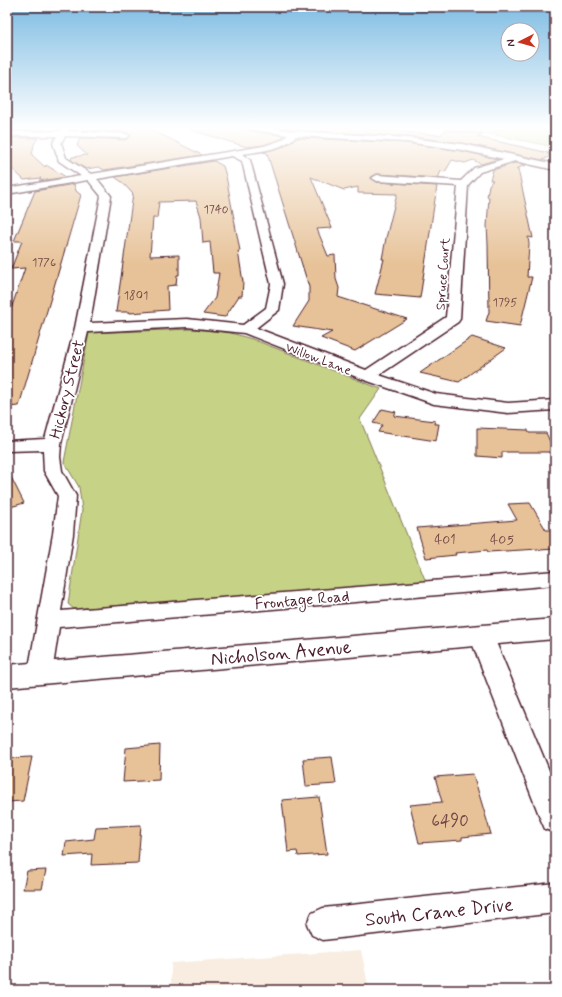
<svg xmlns="http://www.w3.org/2000/svg" width="562" height="997" font-family="Mynerve,sans-serif">
	<style>
		.built { fill: #f8ede0 }
		.green { fill: #c6d387; stroke: #887959 }
		.building { fill: #e7c298; stroke: #4a1f2b }
		.lines { fill: none; stroke-linecap: round; stroke-linejoin: round }
		.minor-casing { stroke: #4a1f2b; stroke-width: 3 }
		.major-casing { stroke: #4a1f2b; stroke-width: 3 }
		.path { stroke: #4a1f2b; stroke-width: 1; stroke-dasharray: 2 1.5; stroke-linecap: butt }
		.minor { fill: #fff; fill-rule: evenodd }
		.major { fill: #fff; fill-rule: evenodd }
		.labels { text-anchor: middle; stroke-width: 3.5; stroke-linejoin: round; paint-order: stroke }
		.far-number-label { font-size: 12px; fill: #714846 }
		.far-street-label { font-size: 13px; fill: #4a1f2b; stroke: #fff }
		.number-label { font-size: 14px; fill: #714846 }
		.street-label { font-size: 16px; fill: #4a1f2b; stroke: #fff }
		.near-number-label { font-size: 17px; fill: #714846 }
		.near-street-label { font-size: 19px; fill: #4a1f2b; stroke: #fff }
	</style>
	<rect width="100%" height="100%" fill="#fff"/>
	<filter id="ink" filterUnits="userSpaceOnUse"><feTurbulence type="fractalNoise" baseFrequency=".025" numOctaves="2"/><feDisplacementMap in="SourceGraphic" scale="8" xChannelSelector="R" yChannelSelector="G"/><feConvolveMatrix kernelMatrix="1 2 1 2 8 2 1 2 1" color-interpolation-filters="sRGB"/></filter>
	<g filter="url(#ink)">
		<path class="built" d="M361 950 369 990H171V963Z"/>
		<path class="green" d="M433 127H555V147L470 130Z
			M193 329 231 333 252 339 381 389 360 419 426 582 74 609 68 604 82 510 79 487 64 462 89 333Z"/>
		<path class="building" d="M18 127H43L42 130H14Z
			M84 127H146L202 155 104 170 99 167 86 169 71 160 72 157 87 155 77 146 80 138 126 140 131 135 126 132 83 130Z
			M191 127H243L248 130 284 136 281 139 264 145 247 147 191 130Z
			M272 127H362L361 128 440 135 446 130 483 134 477 137 549 153 547 154 554 155 542 160 462 143 407 136 294 130Z
			M7 138H38L34 144 32 155 45 167 46 165 66 177 39 181 41 178 24 180 7 164Z
			M297 138 407 143 462 151 498 159 481 164 473 160 465 163 452 160 445 172 441 171 438 178 377 174 371 177 377 182 437 186 420 298 375 294 384 259H382L386 238 397 194 358 193V187L344 190 311 177 332 228 317 229 328 256 335 255 336 279 339 288 338 297 407 319 355 351 321 338 332 332 293 326 309 301V287L267 153 263 152 285 146Z
			M214 161 223 166 226 176 240 251H238L243 282 242 296H239L225 317 203 314 215 298 219 273H213L210 242 203 243 201 217 196 201 159 202 157 218H153L150 256 179 255V275H177L176 285 167 286 168 310 130 313V312H116L133 194 122 182 115 177Z
			M515 163 526 165 516 169H518L533 238 528 237 529 244 527 277H532L520 326 486 321 489 312 488 244 487 226 489 197H487L489 185 493 180H490L493 170Z
			M74 184 76 191 81 195 19 406 7 407V321L25 268 11 269 22 241H14L35 191Z
			M472 337 506 348 459 382 420 373Z
			M382 409 396 412 394 416 435 421 434 424H439L436 441 378 432 382 425 373 423Z
			M477 428 528 430 529 433H546L555 452H502V458L477 456Z
			M7 469 24 503 7 508Z
			M530 503 546 530H555V549L540 550 539 549 488 552 487 550 455 553 456 555 426 558 417 528 517 520 508 504Z
			M160 745 159 780 123 782 126 748Z
			M32 757 23 801 7 802V758Z
			M332 757 336 784 306 786 303 759Z
			M473 774 491 834 462 837V840L419 843 410 805 442 802 435 777Z
			M319 797 327 854 298 856 297 851 288 852 282 800Z
			M141 825 138 863 91 865 92 854 64 856 66 842 94 839 96 827Z
			M46 870 42 889H23L27 871Z"/>
		<g class="lines">
			<g class="minor-casing">
				<path id="minor" d="M62 127H70L68 131 126 134 130 136 126 138 65 136 61 143 66 158 91 174 264 146 282 140 288 135 248 129 244 127H263L294 131 407 138 462 144 555 164V170L515 161 480 172 468 185 460 319 458 322 379 375 436 394 508 403 555 400V410L508 413 434 404 362 379 244 333 187 327 88 332 61 444 60 457 62 471 76 496 73 534 61 611 555 571V585L59 627 52 673 49 680 40 682 31 680 28 673 53 534 58 496 44 471 43 450 7 451V441L45 439 75 328 101 196 88 180 7 194V188L81 176 59 161 53 143 57 136H7V132L60 131ZM296 136 407 142 462 150 504 159 474 168 461 181 377 175 372 178 377 181 458 186 446 317 366 370 256 328 279 310 283 284 250 160 242 154C261 151 282 150 296 136ZM232 156 242 161 271 284 266 308 243 325 187 319 90 323 111 196 97 179Z
					M481 627 489 629 493 635 555 785V833L545 829 541 820 469 635 473 629Z
					M555 883V913L323 940 312 935 307 924 312 913 323 908Z"/>
			</g>
			<g class="major-casing">
				<path id="major" d="M555 619V639L7 687V665Z"/>
			</g>
			<path class="path" d="M546 127 555 132"/>
			<use href="#minor" class="minor"/>
			<use href="#major" class="major"/>
		</g>
	</g>
	<linearGradient id="sky" x2="0" y2="1"><stop stop-color="#7dbce3"/><stop offset="0.48" stop-color="#fff"/><stop offset="1" stop-color="#fff" stop-opacity="0"/></linearGradient>
	<rect width="562" height="266" fill="url(#sky)"/>
	<g class="labels">
		<g class="far-number-label">
			<text x="216" y="213">1740</text>
			<text x="44" y="266">1776</text>
			<text x="136" y="299">1801</text>
			<text x="505" y="306">1795</text>
		</g>
		<g class="far-street-label">
			<text transform="translate(442 274) rotate(-86)" y="5">Spruce Court</text>
			<text transform="translate(319 358) rotate(21)" y="5">Willow Lane</text>
		</g>
		<g class="number-label">
			<text x="445" y="544">401</text>
			<text x="502" y="544">405</text>
		</g>
		<g class="street-label">
			<text transform="translate(66 389) rotate(-76)" y="6">Hickory Street</text>
			<text transform="translate(302 599) rotate(-5)" y="6">Frontage Road</text>
		</g>
		<g class="near-number-label">
			<text x="450" y="826">6490</text>
		</g>
		<g class="near-street-label">
			<text transform="translate(281 652) rotate(-5)" y="7">Nicholson Avenue</text>
			<text transform="translate(439 911) rotate(-6)" y="7">South Crane Drive</text>
		</g>
	</g>
	<rect width="562" height="997" fill="none" stroke="#fff" stroke-width="24"/>
	<rect x="12" y="12" width="538" height="973" fill="none" stroke="#4a1f2b" stroke-width="1.5" filter="url(#ink)"/>
	<g transform="translate(520 42) rotate(264)"><circle r="19" fill="#ffffff" stroke="#b7a5aa"/>
	<path d="M0-3L7 15L0 10L-7 15Z" fill="#c8321e"/>
	<text y="-6" font-size="11" font-weight="bold" text-anchor="middle" fill="#4a1f2b">N</text>
	</g>
</svg>
